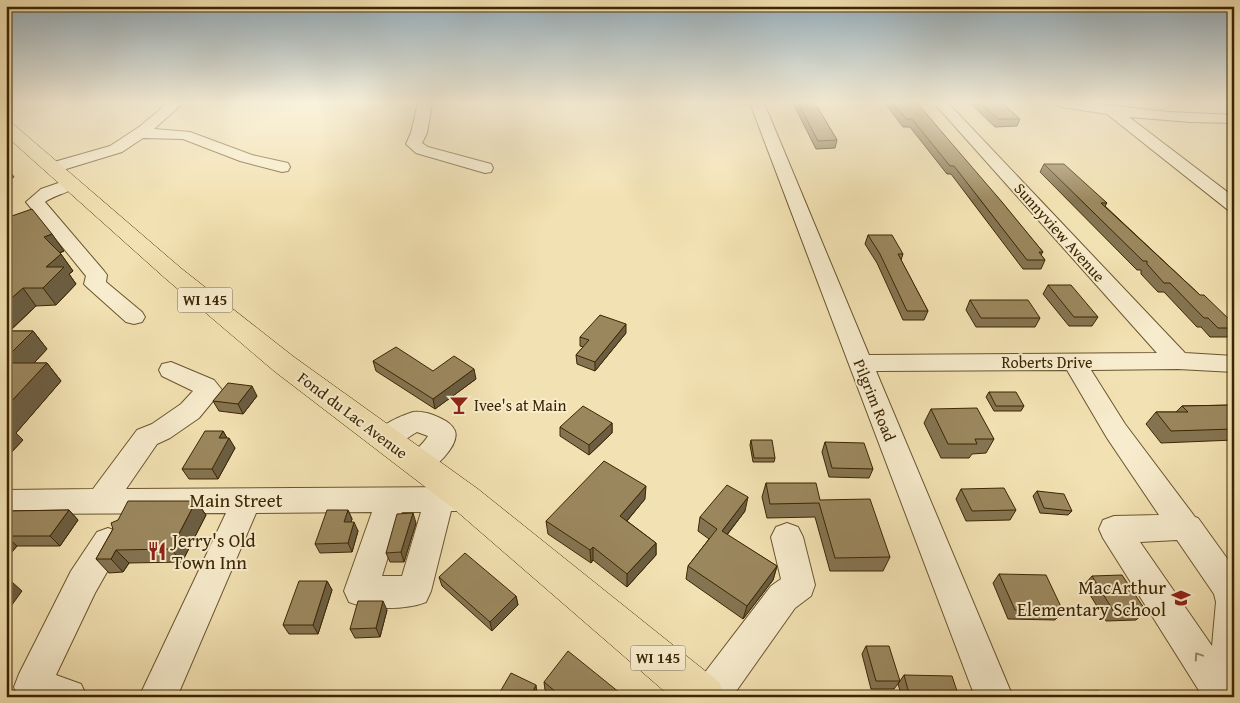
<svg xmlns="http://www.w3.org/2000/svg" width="1240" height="703" font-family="'Gentium Book Plus',serif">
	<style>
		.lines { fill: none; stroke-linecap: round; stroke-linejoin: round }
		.minor-casing { stroke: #6a552e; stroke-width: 2 }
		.major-casing { stroke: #3c2602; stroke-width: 1 }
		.minor { fill: #f7eccd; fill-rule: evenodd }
		.major { fill: #f2e1b2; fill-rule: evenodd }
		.wall { fill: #857451; stroke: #3c2602 }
		.shaded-wall { fill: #6c5e42; stroke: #3c2602 }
		.building { fill: #9b875e; stroke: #3c2602 }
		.oneway { stroke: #9a8968 }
		.labels { text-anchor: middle; stroke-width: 4; stroke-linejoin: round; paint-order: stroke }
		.shield { fill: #f7eccd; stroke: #74613f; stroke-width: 1 }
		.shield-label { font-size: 15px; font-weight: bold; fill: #3c2602 }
		.street-label { font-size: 16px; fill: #3c2602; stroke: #f7eccd }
		.poi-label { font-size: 16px; fill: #3c2602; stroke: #f7eccd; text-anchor: start }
		.near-street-label { font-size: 19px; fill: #3c2602; stroke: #f7eccd }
		.near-poi-label { font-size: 19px; fill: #3c2602; stroke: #f7eccd; text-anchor: start }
	</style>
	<rect width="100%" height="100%" fill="#f2e1b2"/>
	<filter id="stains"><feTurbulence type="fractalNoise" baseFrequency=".004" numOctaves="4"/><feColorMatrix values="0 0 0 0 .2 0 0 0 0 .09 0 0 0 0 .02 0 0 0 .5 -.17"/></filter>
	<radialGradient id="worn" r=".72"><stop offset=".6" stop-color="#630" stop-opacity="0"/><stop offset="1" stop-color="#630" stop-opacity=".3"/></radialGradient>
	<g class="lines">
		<g class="minor-casing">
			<path id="minor" d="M168 103H183L154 129 190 132 252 155 288 163 290 167 288 171 282 172 240 161 183 139 143 138 122 152 53 173 47 172 45 168 47 164 110 146 139 127Z
				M418 103H432L427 133 422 143 428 147 491 164 493 168 491 172 485 173 416 153 406 144 411 133Z
				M750 103H764L869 355 1157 353 934 103H948L1185 353 1234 356V372L1178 369 1091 370 1125 424 1195 517 1198 518 1234 568V697H1203L1103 538 1099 529 1103 520 1114 516 1159 515 1107 438 1067 370 876 371 1013 697H975ZM1177 540 1214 594 1216 602 1212 646 1140 542Z
				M1054 103H1089L1169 112 1234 115V123L1191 122 1129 117 1234 197V211L1228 210 1107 114 1061 107Z
				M70 179 76 180 79 184C73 192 54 195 45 202L104 271 107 275 106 282 142 312 145 317 142 322 134 324 126 322 88 288 84 284 86 276 26 202 41 189Z
				M171 362 214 380 222 390 199 418 170 438 157 444 126 489 466 487 476 490 481 499 476 508 466 511H451L431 591 426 602C406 610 369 610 349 602L344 591 372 512 256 513 177 697H139L226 513 6 514V490L93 489 137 430 152 424 181 404 193 391 162 376 159 370 162 364ZM402 512H421L402 576H382Z
				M413 412C422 411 432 414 440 418 446 421 452 424 455 431 460 445 433 472 419 474 416 474 412 472 408 471L404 463C410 452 422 447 428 436L417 432C403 440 392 452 375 446L371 439C379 425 398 417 413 412Z
				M787 523 798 527 803 537 815 585 811 596 795 608 732 697H690L696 684 771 586 781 579 771 537 776 527Z
				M108 528 119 532 124 542 95 593 56 675 81 684 87 697H18L14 687 19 674 71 571 97 532Z"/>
		</g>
		<g class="major-casing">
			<path id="major" d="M6 122 12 123 182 269 294 357 478 489 719 682 725 697H671L454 509 274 371 166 279 6 136Z"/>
		</g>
		<use href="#minor" class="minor"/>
		<use href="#major" class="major"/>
	</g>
	<path class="wall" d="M793 103H815L837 140 835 148 816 149Z
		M885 103H917L1043 252 1041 255 1045 260 1041 269H1023L951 174H947L910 127H903Z
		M970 103H1002L1020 119 1017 126 995 127Z
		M1044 164 1107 203 1105 206 1200 295 1234 324V332L1230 337H1210L1201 327H1197L1164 292H1158L1141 274V270H1137L1040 172Z
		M6 218 64 251 60 253 73 271 69 274 76 284 56 305 36 306 10 331H33L47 349 34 363H47L61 381 16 433 23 440 6 458Z
		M868 235 903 254 901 260 928 311 924 320H903L877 263 865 244Z
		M1048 285 1098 317 1092 326H1069L1043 294Z
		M970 300 1040 318 1035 327H976L966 310Z
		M626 333 595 371 577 364 576 355 583 347 580 346V337Z
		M373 361 476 379 435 409 376 371Z
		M989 392 1024 406 1021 411H994L986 397Z
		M257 396 243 414 219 411 213 401Z
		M1234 405V440L1161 443 1146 424 1156 412H1176L1182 406Z
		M931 409 994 439 986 453 972 454 969 458H941L924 423Z
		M612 423V433L589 455 560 436V427Z
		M223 431 227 438 235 448 218 479H189L182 469Z
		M751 440 775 458 774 462H753L750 445Z
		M825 442 873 469 869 478 829 477 822 452Z
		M766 483 820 500 890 557 883 571H830L815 517 767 518 762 497Z
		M961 489 1016 510 1010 520 966 521 956 499Z
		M1037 491 1072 511 1068 515 1040 513 1033 496Z
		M645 499 627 521 656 543V555L627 587 593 560 591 563 548 534 546 521Z
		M196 501 206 515 182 562 129 563 123 572 109 573 96 559 113 529 118 520Z
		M69 510 78 520 60 546H17L6 559V511Z
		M348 510 352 519 351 522 358 531 352 552 320 553 315 544Z
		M745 511 727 535 777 566 773 580 743 619 686 579 688 566 709 539 698 531 700 517Z
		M416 523 404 562H390L386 553Z
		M999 574 1063 611 1055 620 1008 619 993 583Z
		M1092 576 1146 611 1136 620 1106 621 1084 585Z
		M439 577 516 596 518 605 492 631 442 586Z
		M327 581 332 590 318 634H289L283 625Z
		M387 610 380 637 355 638 350 629Z
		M866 646 900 681 894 689H871L862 654Z
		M904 675 959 697H902L898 684Z
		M544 682 625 697H553L545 690Z
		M1054 692 1101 697H1049Z"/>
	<path class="shaded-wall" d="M6 165 14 177 6 182Z
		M52 234 64 251 56 254 44 237Z
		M61 254 73 271 69 274 76 284 56 305 43 288 46 267Z
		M23 288 36 306 6 334V303Z
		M626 324V333L595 371V362Z
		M33 331 47 349 17 381 6 369V358Z
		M47 363 61 381 16 433 23 440 6 458V407Z
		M474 369 476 379 435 409 433 399Z
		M252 386 257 396 243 414 238 404Z
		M612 423V433L589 455V445Z
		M223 431 228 440 229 438 235 448 218 479 212 469 219 438Z
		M646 486 645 499 620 529V516Z
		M748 497 745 511 719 545 722 531Z
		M196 501 206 515 182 562 171 549Z
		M69 510 78 520 60 546 50 536Z
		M348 510 352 519 348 532 344 522Z
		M413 513 416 523 404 562 401 552Z
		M354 522 358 531 352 552 348 543Z
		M6 536 17 546 6 559Z
		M656 543V555L627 587V574Z
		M593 547V560L591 563 590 550Z
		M116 550 129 563 123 572 111 559Z
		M777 566 773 580 743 619 747 606Z
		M327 581 332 590 318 634 313 625Z
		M12 582 22 591 6 613V589Z
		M516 596 518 605 492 631 490 622Z
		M383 601 387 610 380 637 376 628Z
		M536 685 537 693 536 697H530Z"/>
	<path class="building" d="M798 103H815L837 140 818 141Z
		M893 103H917L1002 202 1043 252H1039L1045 260H1027L954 166H950L912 119H906Z
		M980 103H1002L1020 119H998Z
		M1044 164H1064L1107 203H1101L1200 295H1204L1234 324V328H1218L1208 318H1204L1170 283H1164L1147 264V261H1143Z
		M32 209 52 234 44 237 61 254 46 267H64L43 288H23L6 303V218Z
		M868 235H892L903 254H898L928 311H907L880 254Z
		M1048 285H1071L1098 317H1074Z
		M970 300H1028L1040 318H981Z
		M600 315 626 324 595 362 576 355 589 340 580 337Z
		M6 331H33L6 358Z
		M396 347 433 371 454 356 474 369 433 399 373 361Z
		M6 363H47L6 407Z
		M228 383 252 386 238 404 213 401Z
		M989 392H1016L1024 406H996Z
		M1234 405V429L1171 431 1156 412H1188L1182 406Z
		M583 406 612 423 589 445 560 427Z
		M977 408 994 439H975L977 444H948L931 409Z
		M205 431H223L219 438H229L212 469H182Z
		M751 440H772L775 458H754Z
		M825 442 864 443 873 469 832 468Z
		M604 461 646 486 620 516 656 543 627 574 593 547 590 550 546 521Z
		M766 483H816L820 500 870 499 890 557 835 558 819 503 770 504Z
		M727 485 748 497 722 531 777 566 747 606 688 566 717 529 700 517Z
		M1004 488 1016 510 972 511 961 489Z
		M1037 491 1064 494 1072 511 1044 508Z
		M128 501H196L171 549 116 550 111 559H96L113 529 111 523 118 520Z
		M69 510 50 536H6L7 511Z
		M327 510H348L344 522H354L348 543 315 544Z
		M413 513 401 552 386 553 397 514Z
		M465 553 516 596 490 622 439 577Z
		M999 574 1046 575 1063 611 1015 610Z
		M1122 575 1146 611 1114 612 1092 576Z
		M299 581H327L313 625H283Z
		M6 582H12L6 589Z
		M358 601H383L376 628 350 629Z
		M866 646H889L900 681H876Z
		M568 651 625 697H562L544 682Z
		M511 673 536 685 530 697H497Z
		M904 675 952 676 959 697H910Z
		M1099 691 1101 697H1056L1054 692Z"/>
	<defs><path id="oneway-chevron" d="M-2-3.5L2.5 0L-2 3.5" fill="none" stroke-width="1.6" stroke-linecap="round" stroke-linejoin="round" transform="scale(1.25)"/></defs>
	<use class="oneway" href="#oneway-chevron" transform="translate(1198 656) rotate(-124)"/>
	<linearGradient id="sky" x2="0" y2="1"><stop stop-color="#93acba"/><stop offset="0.51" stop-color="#f9f2dc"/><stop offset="1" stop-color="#f9f2dc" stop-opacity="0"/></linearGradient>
	<rect width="1240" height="201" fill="url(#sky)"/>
	<defs>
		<g id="bar-bare" transform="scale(1.5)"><path d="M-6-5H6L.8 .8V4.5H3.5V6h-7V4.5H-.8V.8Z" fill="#8f2418" stroke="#f7eccd" stroke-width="2.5" paint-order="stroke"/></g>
		<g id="restaurant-bare" transform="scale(1.5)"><path d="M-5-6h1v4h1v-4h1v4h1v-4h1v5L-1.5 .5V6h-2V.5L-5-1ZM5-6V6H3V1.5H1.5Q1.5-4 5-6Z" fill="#8f2418" stroke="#f7eccd" stroke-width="2.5" paint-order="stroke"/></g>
		<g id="school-bare" transform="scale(1.5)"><path d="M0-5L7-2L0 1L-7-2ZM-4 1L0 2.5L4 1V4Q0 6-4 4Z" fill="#8f2418" stroke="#f7eccd" stroke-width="2.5" paint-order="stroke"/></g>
	</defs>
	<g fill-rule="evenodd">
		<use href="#bar-bare" x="459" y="405"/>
		<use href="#restaurant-bare" x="157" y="551"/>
		<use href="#school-bare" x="1181" y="598"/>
	</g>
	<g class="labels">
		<g class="shield">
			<rect x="177.5" y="287.5" width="55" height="25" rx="4"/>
			<rect x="630.5" y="645.5" width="55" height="25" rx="4"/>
		</g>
		<g class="shield-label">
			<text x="205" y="305">WI 145</text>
			<text x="658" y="663">WI 145</text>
		</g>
		<g class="street-label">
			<text transform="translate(1060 232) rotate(48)" y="6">Sunnyview Avenue</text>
			<text x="1047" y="368">Roberts Drive</text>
			<text transform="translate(875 400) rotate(68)" y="6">Pilgrim Road</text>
			<text transform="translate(353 415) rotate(37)" y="6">Fond du Lac Avenue</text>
		</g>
		<g class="poi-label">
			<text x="474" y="411">Ivee's at Main</text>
		</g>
		<g class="near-street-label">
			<text x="236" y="507">Main Street</text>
		</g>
		<g class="near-poi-label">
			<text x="172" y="547">Jerry's Old<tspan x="172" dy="22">Town Inn</tspan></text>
			<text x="1166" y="594" text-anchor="end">MacArthur<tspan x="1166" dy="22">Elementary School</tspan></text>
		</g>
	</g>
	<rect width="1240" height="703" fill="none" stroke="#f2e1b2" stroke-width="25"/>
	<rect x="8" y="8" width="1225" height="688" fill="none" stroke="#3c2602" stroke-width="2.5"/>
	<rect x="12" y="12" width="1215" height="678" fill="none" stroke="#3c2602"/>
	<rect width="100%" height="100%" filter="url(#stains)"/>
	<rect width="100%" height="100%" fill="url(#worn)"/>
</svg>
